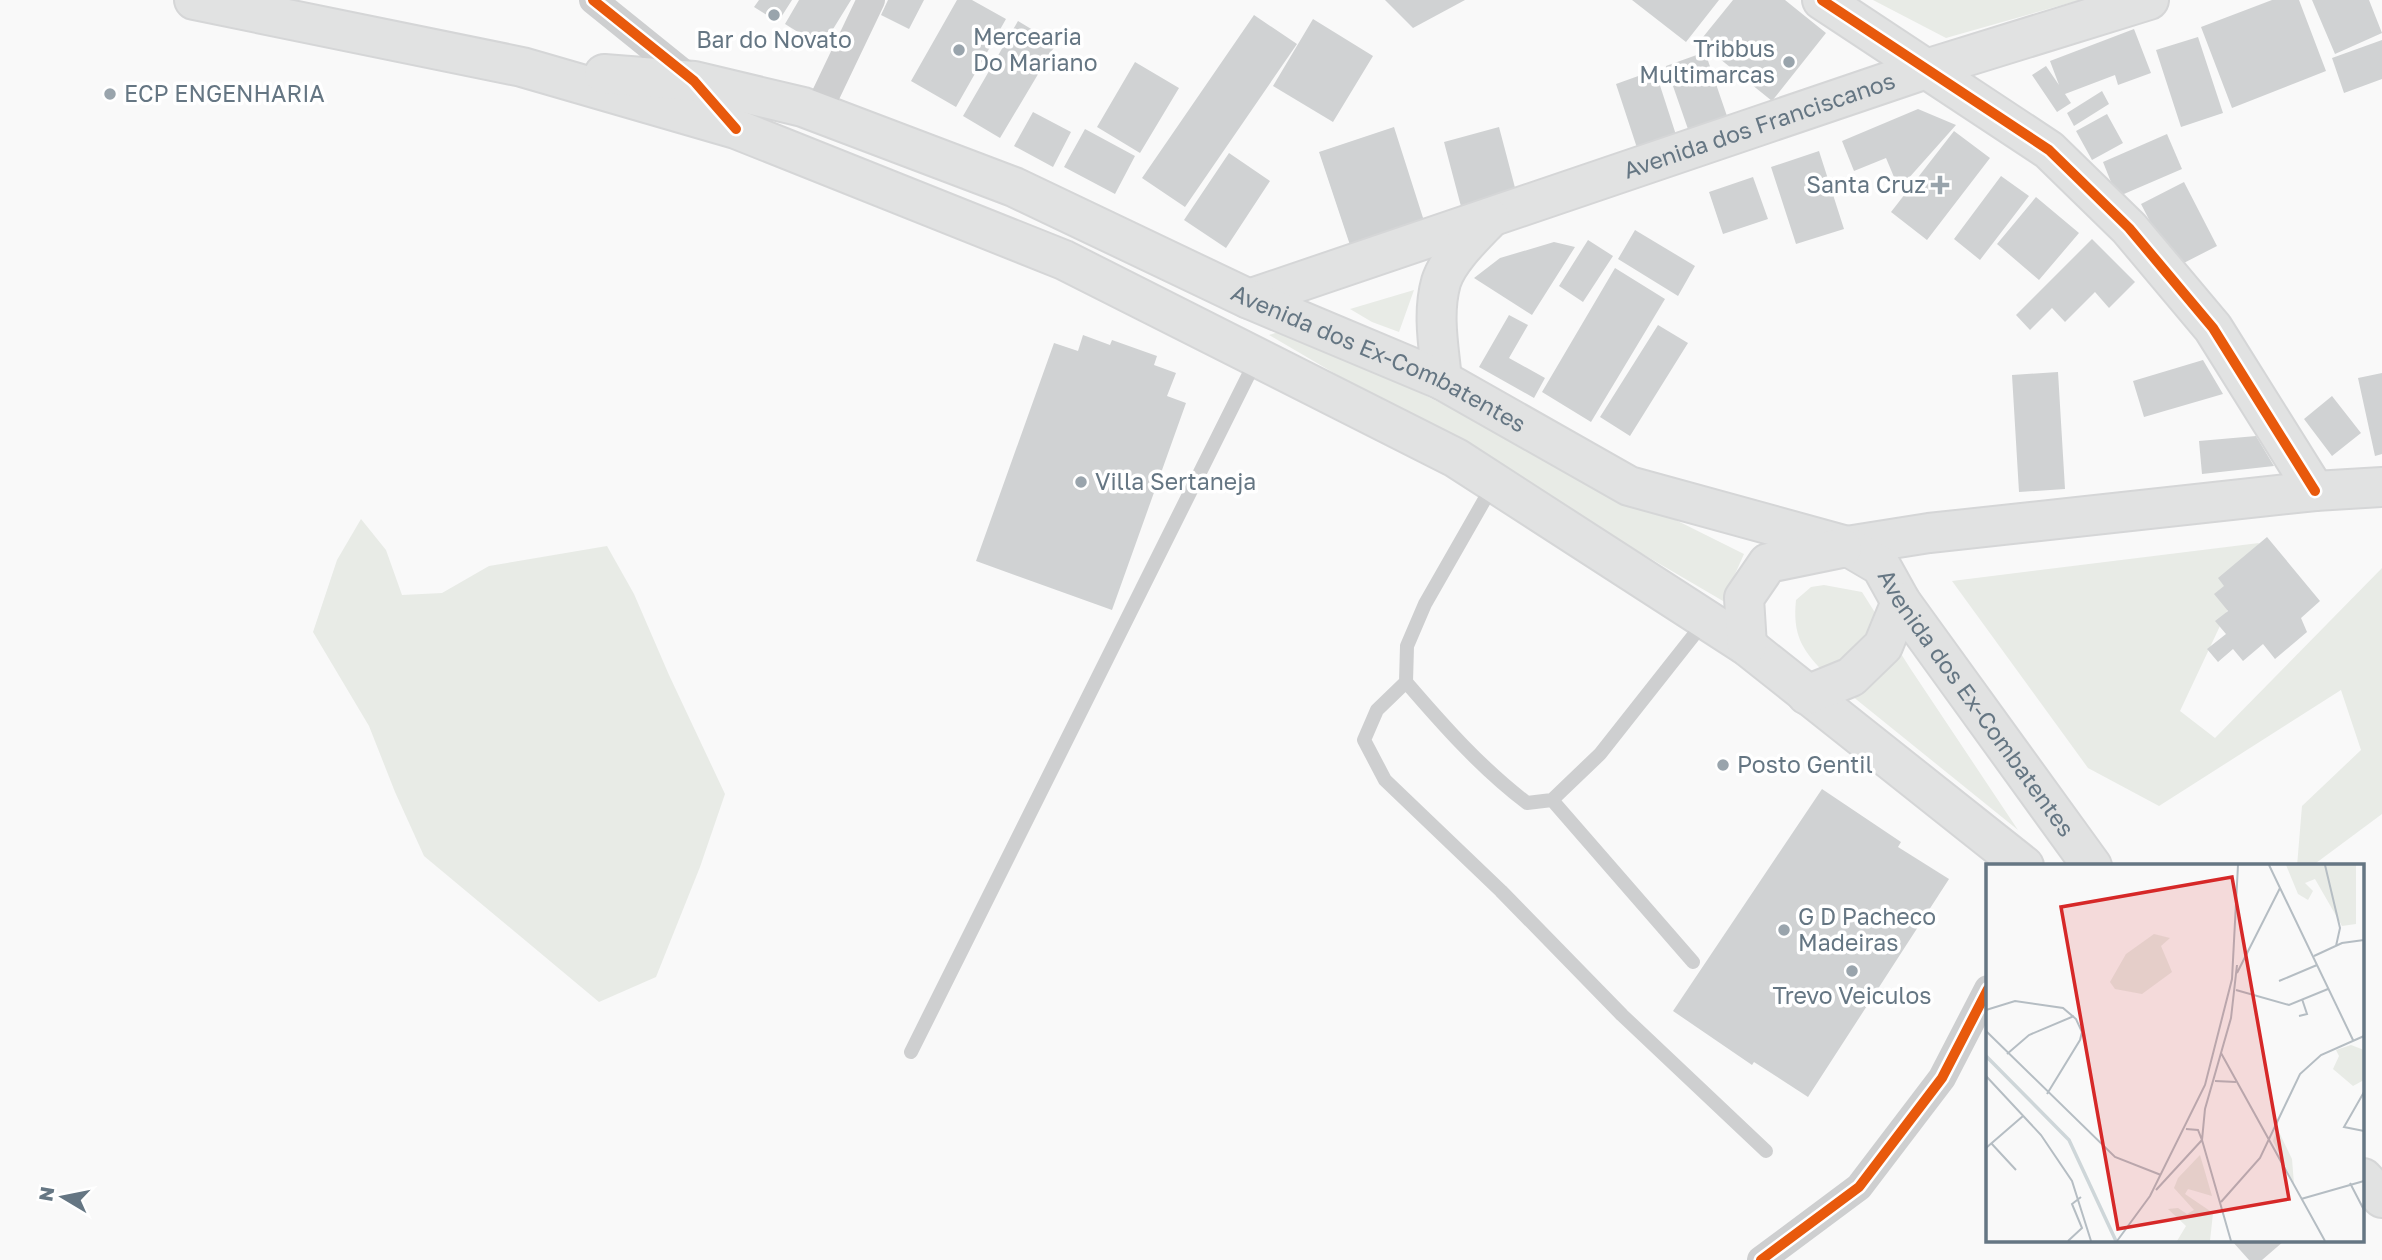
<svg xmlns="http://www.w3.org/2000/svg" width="2382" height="1260" font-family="'Golos Text',sans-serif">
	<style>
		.green { fill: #e8ebe6 }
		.building { fill: #d0d2d3 }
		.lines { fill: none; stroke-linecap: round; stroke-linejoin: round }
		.secondary-casing { stroke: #d5d6d7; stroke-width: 42 }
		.primary-casing { stroke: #d5d6d7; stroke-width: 42 }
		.lane { stroke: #cecfd0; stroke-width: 14 }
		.street { stroke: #cecfd0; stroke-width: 28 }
		.secondary { stroke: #e1e2e2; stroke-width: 38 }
		.primary { stroke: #e1e2e2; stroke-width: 38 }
		.cycleway-casing { stroke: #fff; stroke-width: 15 }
		.cycleway { stroke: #e8590c; stroke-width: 10 }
		.poi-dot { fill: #99a4ac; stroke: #fff; stroke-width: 2.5 }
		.labels { text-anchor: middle; stroke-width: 7; stroke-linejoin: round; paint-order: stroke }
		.poi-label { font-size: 23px; fill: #657683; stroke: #fff; text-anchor: start }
		.street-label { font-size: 23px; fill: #657683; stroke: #fff }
		.inset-river { fill: none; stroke: #ced6d9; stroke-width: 3.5 }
		.inset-road { fill: none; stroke: #b5bdc3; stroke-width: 2 }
		.view { fill: #d62828; fill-opacity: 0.15; stroke: #d62828; stroke-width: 3.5 }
		.inset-edge { fill: none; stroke: #657683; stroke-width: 3.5 }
	</style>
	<rect width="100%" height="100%" fill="#f9f9f9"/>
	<path class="green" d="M1873 0H2080L1946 38Z
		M1414 290 1399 332 1372 322 1350 309Z
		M1290 328 1744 554 1723 601 1269 335Z
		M361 519 386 550 402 595 442 593 489 566 607 546 634 594 669 675 725 794 700 867 656 977 599 1002 424 856 395 792 369 726 313 632 337 560Z
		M2259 543 2180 711 2215 738 2382 568V814L2312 866H2297L2302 806 2361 750 2341 690 2159 806 2088 768 1952 581Z
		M1824 585 1862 592 1910 668 2018 830 1831 679C1804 653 1792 638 1796 600L1811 587Z"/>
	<path class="building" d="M759 0H792L778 22 754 7Z
		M799 0H851L822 47 785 24Z
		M888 0H924L909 29 881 15Z
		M957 0H972L1006 19 956 107 911 81Z
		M1385 0H1465L1413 28Z
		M1632 0H1719L1686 42Z
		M1733 0H1785L1826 33 1772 101 1699 42Z
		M2272 0H2299L2326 71 2232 108 2201 27Z
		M2312 0H2369L2382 33 2335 54Z
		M1254 15 1297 44 1185 207 1142 178Z
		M1313 19 1373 56 1333 122 1273 86Z
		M1018 21 1056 44 1000 138 963 116Z
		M2134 29 2151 73 2118 85 2115 75 2065 94 2071 103 2057 112 2032 75 2046 66 2059 85 2050 61Z
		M2198 37 2223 113 2181 127 2156 50Z
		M2382 40V79L2344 93 2332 58Z
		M1705 52 1728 119 1689 132 1666 66Z
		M1135 62 1179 88 1140 153 1097 127Z
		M1655 70 1678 141 1639 154 1616 84Z
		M2102 91 2109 104 2074 126 2067 113Z
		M1918 109 1956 125 1899 189 1886 158 1854 171 1842 141Z
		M1033 112 1071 132 1053 167 1014 146Z
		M2107 114 2123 143 2092 160 2076 131Z
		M1394 127 1424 221 1350 245 1319 152Z
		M1499 127 1518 199 1463 214 1444 142Z
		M1085 129 1135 156 1115 194 1064 167Z
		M1954 131 1990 158 1927 240 1891 212Z
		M2167 134 2182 169 2117 197 2103 162Z
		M1819 151 1844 229 1796 244 1771 167Z
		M1229 153 1270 181 1226 248 1184 220Z
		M2001 176 2029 196 1980 260 1954 239Z
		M1753 177 1768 219 1723 234 1709 192Z
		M2184 182 2217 246 2174 268 2141 204Z
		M2036 197 2079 233 2039 280 1997 244Z
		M1635 230 1695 266 1678 296 1618 259Z
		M2092 239 2135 282 2109 308 2095 292 2065 322 2052 308 2030 330 2016 315Z
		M1588 240 1613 256 1583 302 1559 286Z
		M1554 242 1575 247 1532 315 1474 278 1500 258Z
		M1615 268 1665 299 1591 422 1542 392Z
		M1509 315 1528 325 1509 358 1545 378 1534 398 1479 367Z
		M1658 325 1688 343 1630 436 1600 417Z
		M1083 335 1110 345 1112 340 1157 356 1154 365 1176 373 1167 396 1186 403 1112 610 976 561 1054 343 1078 351Z
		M2203 360 2223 394 2144 417 2133 381Z
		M2058 372 2065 489 2019 492 2012 375Z
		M2382 373V454L2375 456 2358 378Z
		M2332 396 2361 433 2332 456 2304 419Z
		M2256 436 2274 466 2202 474 2199 441Z
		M2267 537 2320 601 2301 618 2307 632 2275 659 2263 644 2243 661 2233 649 2218 662 2207 649 2226 634 2215 621 2228 611 2214 594 2224 586 2218 578Z
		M1822 789 1901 842 1898 847 1949 879 1808 1097 1754 1062 1752 1065 1673 1011Z
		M2232 1241H2284L2262 1260H2249Z"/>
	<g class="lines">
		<g class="secondary-casing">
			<g id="secondary">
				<path d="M1822 0 2049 150 2129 228 2213 328 2315 491"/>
				<path id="s1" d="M1249 299 1926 69 2149 0"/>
				<path d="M1442 380C1439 348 1432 314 1441 282 1448 259 1474 235 1490 218"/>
				<path d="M1847 546 1929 533 2315 491 2382 487"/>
			</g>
		</g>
		<g class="primary-casing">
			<g id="primary">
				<path d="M194 0 522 67 736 129 1064 260 1456 458 1747 646 2024 866"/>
				<path id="s2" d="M604 74 694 81 803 107 1014 187 1249 299 1442 380 1629 486 1847 546 1881 566 1901 602 2092 866"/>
				<path d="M1747 646 1744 598 1768 563 1842 548"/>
				<path d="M1807 695 1851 677 1883 646 1901 602"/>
				<path d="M2363 1178 2382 1198"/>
			</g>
		</g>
		<path class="lane" d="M1493 485 1425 604 1407 646 1406 682C1443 725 1481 768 1527 803L1552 800 1600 754 1705 621
			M1406 682 1377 710 1364 740 1385 780 1501 891 1622 1015 1766 1151
			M1552 800 1693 962
			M911 1052 1256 360"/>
		<path class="street" d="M593 0 697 84
			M818 111 871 0
			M1761 1260 1859 1187 1942 1078 1988 989"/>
		<use href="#secondary" class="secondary"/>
		<use href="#primary" class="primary"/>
		<g class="cycleway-casing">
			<path id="cycleway" d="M593 0 694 81 736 129
				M1822 0 2049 150 2129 228 2213 328 2315 491
				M1761 1260 1859 1187 1942 1078 1988 989"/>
		</g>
		<use href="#cycleway" class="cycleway"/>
	</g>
	<g class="poi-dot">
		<circle cx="774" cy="15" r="7"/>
		<circle cx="959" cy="50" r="7"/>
		<circle cx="1789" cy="62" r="7"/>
		<circle cx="110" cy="94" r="7"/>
		<path d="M1936.5 174.5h7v7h7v7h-7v7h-7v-7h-7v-7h7z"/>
		<circle cx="1081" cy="482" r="7"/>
		<circle cx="1723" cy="765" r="7"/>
		<circle cx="1784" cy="930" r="7"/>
		<circle cx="1852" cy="971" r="7"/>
	</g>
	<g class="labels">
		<g class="poi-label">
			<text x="973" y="45">Mercearia<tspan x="973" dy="26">Do Mariano</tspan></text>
			<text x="774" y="48" text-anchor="middle">Bar do Novato</text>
			<text x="1775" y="57" text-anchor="end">Tribbus<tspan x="1775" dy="26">Multimarcas</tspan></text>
			<text x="124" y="102">ECP ENGENHARIA</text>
			<text x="1926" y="193" text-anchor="end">Santa Cruz</text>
			<text x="1095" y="490">Villa Sertaneja</text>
			<text x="1737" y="773">Posto Gentil</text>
			<text x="1798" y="925">G D Pacheco<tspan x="1798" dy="26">Madeiras</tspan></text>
			<text x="1852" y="1004" text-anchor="middle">Trevo Veiculos</text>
		</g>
		<g class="street-label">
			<text dy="8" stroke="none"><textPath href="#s1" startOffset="539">Avenida dos Franciscanos</textPath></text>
			<text dy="8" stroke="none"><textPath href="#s2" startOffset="831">Avenida dos Ex-Combatentes</textPath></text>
			<text dy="8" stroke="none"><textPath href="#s2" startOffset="1545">Avenida dos Ex-Combatentes</textPath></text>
		</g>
	</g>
	<g transform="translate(1986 864)">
		<rect width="378" height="378" fill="#f9f9f9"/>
		<path d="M300 1H370V60L356 62 329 15 319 19 327 27 322 36 312 30ZM168 70 184 74 175 82 186 108 156 130 129 125 124 118 140 90ZM365 181 378 186V216L367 222 347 205 353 192 350 186ZM291 264 306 295 308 320 287 277ZM214 291 226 332 202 325 199 330 227 349 224 377H191L200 362 182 345 192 344 201 350 208 346 188 324 192 314Z" fill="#e8ebe6"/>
		<path class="inset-river" d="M0 192 83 276 130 377"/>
		<path class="inset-road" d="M283 1 367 176M339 1 354 64 350 82M328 92 356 79 378 76M251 109 294 24M293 117 331 101M250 126 303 141 342 125M0 146 29 137 77 144 90 155 96 168 94 176 61 230M313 152 321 150 316 135M0 167 129 293 175 311M235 189 339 377M21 190 43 171 88 152M0 212 55 271 86 317 105 377M229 217 250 218M378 228 358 263 378 267M200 265 212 266 216 276 245 377M5 279 30 306M0 284 37 252M364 319 378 346M170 326 216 276 219 245 245 154 251 101M315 335 378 317M235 338 274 294 314 210 335 191 378 172M82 377 96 364 86 340 95 333M131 377 164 332 219 221 246 115 252 1"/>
		<path class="view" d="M246 13 303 335 132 365 75 43Z"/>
		<rect width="378" height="378" class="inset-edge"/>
	</g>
	<g transform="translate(63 1197) rotate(280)" stroke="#ffffff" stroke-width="5" paint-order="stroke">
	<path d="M0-5L12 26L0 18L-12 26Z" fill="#657683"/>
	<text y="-10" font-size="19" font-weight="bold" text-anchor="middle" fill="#657683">N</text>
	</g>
</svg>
